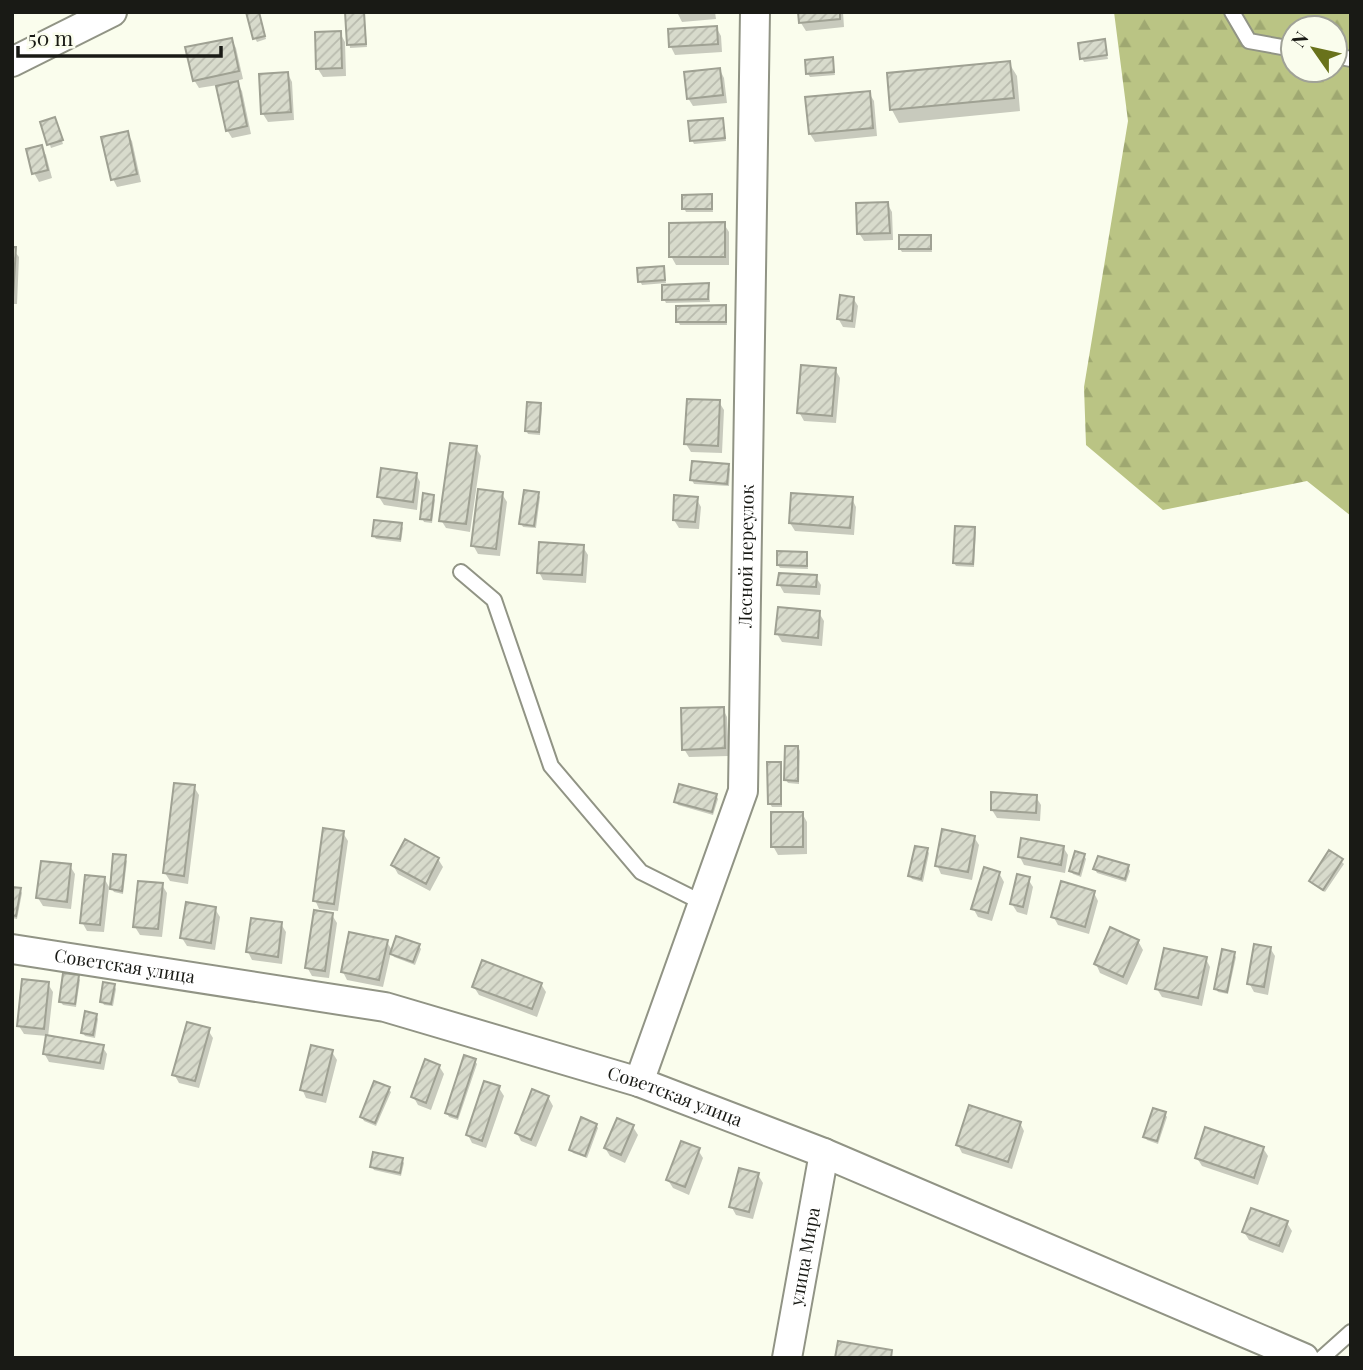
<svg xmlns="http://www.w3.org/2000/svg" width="1363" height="1370" font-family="'Playfair Display',serif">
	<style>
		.forest { fill: url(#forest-firs); fill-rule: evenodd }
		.shadow { fill: #0003 }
		.building { fill: url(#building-hatch); stroke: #9fa193; stroke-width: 2 }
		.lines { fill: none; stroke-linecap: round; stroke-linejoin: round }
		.service-casing { stroke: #919485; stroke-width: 18 }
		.minor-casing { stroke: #919485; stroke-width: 32 }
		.service { stroke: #fff; stroke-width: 14 }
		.minor { stroke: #fff; stroke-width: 28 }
		.labels { text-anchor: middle; stroke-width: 5; stroke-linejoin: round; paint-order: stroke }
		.street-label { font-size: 18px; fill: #191a15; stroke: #fafded }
	</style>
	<defs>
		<pattern id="forest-firs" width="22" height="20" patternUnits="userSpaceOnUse" patternTransform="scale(1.75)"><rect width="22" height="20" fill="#bac484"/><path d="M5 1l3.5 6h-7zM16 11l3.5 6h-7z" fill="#9fa871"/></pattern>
		<pattern id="building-hatch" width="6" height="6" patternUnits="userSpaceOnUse" patternTransform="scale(1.75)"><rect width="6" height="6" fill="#d8dbcc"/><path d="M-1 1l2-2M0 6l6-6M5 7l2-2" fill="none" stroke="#b9bbae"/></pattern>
	</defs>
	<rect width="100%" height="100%" fill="#fafded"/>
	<path class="forest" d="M1114 12H1351V516L1307 481 1163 510 1086 445 1084 387 1128 121ZM1293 28H1335V70H1293Z"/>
	<path class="shadow" d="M259 12 266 39 257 42 255 38Z
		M347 12H364L367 47 350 48Z
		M677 12H715L716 19 682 22Z
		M800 12H843L844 27 806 31 801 23Z
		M716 27 721 36 722 52 675 55 671 47Z
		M340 33 345 42 346 76 323 77 318 69Z
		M232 40 236 48 243 79 236 81 242 91 251 134 232 138 227 130 218 85 199 88 194 80Z
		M1104 41 1108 59 1084 62 1082 58Z
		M832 59 835 75 810 77 808 74Z
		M1009 63 1017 76 1020 111 899 123 892 110Z
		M720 70 724 78 727 103 693 106 688 98Z
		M288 74 292 82 294 120 268 122 263 114Z
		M869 93 874 101 877 136 815 142 810 134Z
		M722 120 726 141 694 144 692 140Z
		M42 123H56L63 144 51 148Z
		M127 133 132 141 141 182 117 187 113 179Z
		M41 147 46 155 52 178 39 182 34 173Z
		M711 196 713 212H686L684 208Z
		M887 203 892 212 893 240 864 241 859 233Z
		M724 224 729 232V265H676L671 256Z
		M930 237 932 252H902L900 249Z
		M12 248 19 257 17 304H12Z
		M663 268 666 283 642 285 640 281Z
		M708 285 710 302 666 303 664 299Z
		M853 298 858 306 855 328 843 327 838 318Z
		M725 307 727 325H680L678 321Z
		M835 369 840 378 836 423 804 421 799 412Z
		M719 402 724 410 722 453 691 452 686 444Z
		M540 405 542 408 540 435 528 434 526 430Z
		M476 448 481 456 470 532 446 528 441 520Z
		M728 466 730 469 729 486 694 484 692 480Z
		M416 474 420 482 417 510 384 505 379 497Z
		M502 494 507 502 500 556 478 554 473 545Z
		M538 494 540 497 536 528 523 527 521 523Z
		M433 496 435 500 432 523 424 522 422 518Z
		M696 498 701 507 699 529 679 528 674 520Z
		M852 499 856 507 854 535 795 531 790 523Z
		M401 525 403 528 401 542 376 539 374 536Z
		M974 529 976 532 974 567 956 566 954 563Z
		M583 547 588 555 586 583 543 580 539 572Z
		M806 553 808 569 780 568 778 565Z
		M816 577 821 585 820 595 784 593 779 584Z
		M819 613 824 621 822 646 782 642 777 634Z
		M723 709 727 717 729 756 689 757 684 749Z
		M798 747 800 751 799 784 788 783 786 780Z
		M780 763 782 767V807H772L770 804Z
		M194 787 199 795 188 884 170 881 165 873Z
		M716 795 718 799 713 815 678 805 676 802Z
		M1036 797 1041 805 1040 821 997 818 992 810Z
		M802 813 807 822V854L778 855 773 846Z
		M343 833 348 841 338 911 319 909 315 900Z
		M974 837 979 845 972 880 941 874 937 865Z
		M1063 847 1068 855 1065 873 1024 865 1020 857Z
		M927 850 929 853 923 882 912 879 910 876Z
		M1084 855 1086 859 1081 877 1073 874 1071 871Z
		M124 857 127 861 123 894 114 892 112 889Z
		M438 859 443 867 430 891 398 874 393 865Z
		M1341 861 1344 864 1325 892 1313 884 1311 881Z
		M70 866 75 874 71 909 43 906 38 898Z
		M1128 867 1130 871 1126 882 1097 873 1095 869Z
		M999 873 1004 882 992 921 978 917 973 908Z
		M104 878 109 887 104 932 87 931 82 922Z
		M1028 879 1033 887 1027 915 1017 912 1012 904Z
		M162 885 167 893 162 937 140 935 135 927Z
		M12 888 20 889 22 893 17 919 12 918Z
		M1094 893 1098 901 1089 934 1058 925 1053 916Z
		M215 909 220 917 215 950 187 946 182 938Z
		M332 915 337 923 329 978 312 976 307 967Z
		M281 924 286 932 282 964 252 960 248 952Z
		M1138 941 1143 950 1127 985 1100 973 1096 964Z
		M387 942 393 952 419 946 421 949 415 965 394 957 391 952 383 987 347 980 343 972Z
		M1270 948 1275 956 1268 995 1254 992 1249 983Z
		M1234 954 1236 957 1228 994 1218 992 1216 989Z
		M1206 959 1210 967 1202 1006 1162 997 1157 989Z
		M78 977 80 980 76 1007 63 1005 60 1001Z
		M48 984 53 992 48 1037 102 1046 107 1054 104 1070 49 1062 44 1053 47 1036 24 1034 19 1026Z
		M541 984 546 992 537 1017 479 995 474 987Z
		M114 985 116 989 113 1006 104 1005 102 1001Z
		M96 1015 98 1019 95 1038 85 1036 83 1033Z
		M208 1030 213 1038 199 1088 179 1083 174 1074Z
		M332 1052 337 1060 326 1103 306 1098 302 1089Z
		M475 1061 477 1064 458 1120 449 1117 447 1113Z
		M439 1066 444 1074 431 1110 418 1105 413 1096Z
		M499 1088 504 1096 486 1148 472 1143 468 1135Z
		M388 1089 391 1092 376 1126 364 1121 362 1117Z
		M548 1097 553 1106 536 1147 521 1141 517 1133Z
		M1165 1114 1167 1117 1158 1144 1147 1140 1145 1137Z
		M1020 1123 1024 1131 1012 1169 962 1153 958 1145Z
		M596 1125 598 1128 587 1158 573 1153 571 1149Z
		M633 1127 638 1135 625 1163 610 1156 605 1148Z
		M1263 1148 1268 1156 1258 1185 1202 1166 1197 1158Z
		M698 1150 703 1158 689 1195 673 1188 668 1180Z
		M402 1160 404 1163 401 1176 374 1170 372 1167Z
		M758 1175 763 1183 753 1219 736 1215 731 1206Z
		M1287 1223 1292 1231 1283 1253 1249 1240 1244 1232Z"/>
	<path class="building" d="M246 12H259L265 36 253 39Z
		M345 12H364L366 44 347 45Z
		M798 12H840V19L799 23Z
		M717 26 718 44 669 47 668 29Z
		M341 31 342 68 316 69 315 32Z
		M232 38 239 71 193 81 185 47Z
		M1105 39 1107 55 1080 59 1078 43Z
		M833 57 834 72 806 74 805 60Z
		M1010 61 1014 98 890 110 887 73Z
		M720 68 723 95 687 99 684 72Z
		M288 72 291 112 261 114 259 74Z
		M238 81 247 126 226 131 216 86Z
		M870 91 873 128 809 134 805 97Z
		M55 117 63 140 47 145 40 122Z
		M723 118 725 138 690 141 688 121Z
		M128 131 137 174 111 180 101 137Z
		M42 145 48 170 32 174 26 149Z
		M712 194V209H682V195Z
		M888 202 890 233 857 234 856 203Z
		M725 222V257H669V223Z
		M899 235H931V249H899Z
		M12 247H16L13 297H12Z
		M664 266 665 280 638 282 637 268Z
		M709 283 708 299 662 300V285Z
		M840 295 854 297 852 321 837 319Z
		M726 305V322H676V306Z
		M801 365 836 368 832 416 797 413Z
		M687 399 720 400 718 446 684 444Z
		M527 402 541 403 539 432 525 431Z
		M450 443 477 446 466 524 439 521Z
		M692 461 729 464 727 484 690 480Z
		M381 468 417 473 413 502 377 497Z
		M478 489 503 492 496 549 471 546Z
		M524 490 539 492 534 526 519 524Z
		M423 493 434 495 431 520 420 519Z
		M791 493 853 497 850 528 789 523Z
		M674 495 698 497 695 522 673 520Z
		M374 520 402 523 400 539 372 536Z
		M955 526 975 527 973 564 953 563Z
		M539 542 584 545 582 575 537 573Z
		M777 551 807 552V566L777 565Z
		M779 573 817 575 816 587 777 585Z
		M778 607 820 611 818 638 775 634Z
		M724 707 725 748 682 750 681 708Z
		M785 746H798V781L784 780Z
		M767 762H781V804H768Z
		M174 783 195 785 184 876 163 873Z
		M679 784 717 794 712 812 674 802Z
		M991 792 1037 795 1036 813 991 810Z
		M771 812H803V847H771Z
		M323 828 344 831 334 904 313 901Z
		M942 829 975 836 968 872 935 866Z
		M1021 838 1064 846 1061 865 1018 857Z
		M405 839 439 858 426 884 391 865Z
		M915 846 928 848 921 879 908 876Z
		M1329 850 1343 859 1323 890 1309 881Z
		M1075 851 1085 854 1079 874 1069 871Z
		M113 854 126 855 122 891 110 889Z
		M1098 856 1129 865 1125 879 1093 869Z
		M41 861 71 864 67 902 36 898Z
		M984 867 1000 872 988 913 971 909Z
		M1017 874 1030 877 1023 907 1010 904Z
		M85 875 105 877 100 925 80 923Z
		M138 881 163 883 158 929 133 927Z
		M1061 881 1095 891 1085 927 1051 917Z
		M12 887 21 888 16 916 12 915Z
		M186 902 216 907 211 943 180 938Z
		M314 910 333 913 325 971 305 968Z
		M251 918 282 922 278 957 246 952Z
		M1110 927 1139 940 1123 977 1094 964Z
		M349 932 388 940 379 980 341 972Z
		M396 936 420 944 413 962 390 954Z
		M1254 944 1271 947 1264 987 1247 984Z
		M1164 948 1207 957 1198 998 1155 989Z
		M1222 949 1235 952 1227 992 1214 989Z
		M482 960 542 983 532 1009 472 987Z
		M63 973 79 975 75 1004 59 1002Z
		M22 979 49 982 44 1029 17 1026Z
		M103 982 115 984 111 1004 100 1002Z
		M85 1011 97 1014 93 1035 81 1033Z
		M187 1022 210 1028 195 1081 172 1075Z
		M46 1035 104 1045 100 1063 43 1054Z
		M311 1045 333 1050 322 1095 300 1090Z
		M464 1055 476 1059 457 1117 445 1113Z
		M425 1059 440 1065 426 1103 411 1097Z
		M374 1081 390 1087 375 1123 360 1117Z
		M484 1081 500 1086 482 1141 466 1135Z
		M532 1089 549 1096 531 1140 515 1133Z
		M969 1105 1021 1122 1008 1162 956 1145Z
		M1153 1108 1166 1112 1157 1141 1143 1137Z
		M581 1117 597 1124 585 1156 569 1150Z
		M617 1118 634 1125 621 1155 604 1148Z
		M1205 1127 1264 1147 1254 1178 1195 1158Z
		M681 1141 700 1148 685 1187 666 1180Z
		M373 1152 403 1158 400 1173 370 1167Z
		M739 1168 759 1173 749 1212 729 1207Z
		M1251 1208 1288 1221 1279 1246 1242 1232Z
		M838 1341 892 1350 891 1358H835Z"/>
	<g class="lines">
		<g class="service-casing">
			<path id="service" d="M1232 12 1249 41 1293 49
				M1335 56 1351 59
				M461 572 494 600 551 766 641 872 703 903
				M1322 1358 1351 1332"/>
		</g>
		<g class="minor-casing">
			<g id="minor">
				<path d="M12 62 112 12"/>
				<path id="s1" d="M12 949 385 1007 639 1082 824 1153 1304 1358"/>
				<path id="s2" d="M639 1082 743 791 755 12"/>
				<path id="s3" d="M787 1358 824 1153"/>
			</g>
		</g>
		<use href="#service" class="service"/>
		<use href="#minor" class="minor"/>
	</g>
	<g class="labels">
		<g class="street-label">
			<text dy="6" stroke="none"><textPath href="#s2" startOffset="544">Лесной переулок</textPath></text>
			<text dy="6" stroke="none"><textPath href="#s1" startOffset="114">Советская улица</textPath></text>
			<text dy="6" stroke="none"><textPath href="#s1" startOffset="681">Советская улица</textPath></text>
			<text dy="6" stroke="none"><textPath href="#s3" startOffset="103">улица Мира</textPath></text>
		</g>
	</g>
	<rect width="1363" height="1370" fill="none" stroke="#191a15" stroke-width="28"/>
	<g transform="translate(1314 49) rotate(304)"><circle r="33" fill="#fafded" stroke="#a0a297" stroke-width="2"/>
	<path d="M0-5L12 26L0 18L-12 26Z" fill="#69721b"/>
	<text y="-10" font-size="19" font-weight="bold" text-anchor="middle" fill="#191a15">N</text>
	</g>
	<path d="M18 46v10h203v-10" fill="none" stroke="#191a15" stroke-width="3.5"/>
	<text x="28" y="46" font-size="21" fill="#191a15" stroke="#fafded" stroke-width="5" paint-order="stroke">50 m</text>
</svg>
